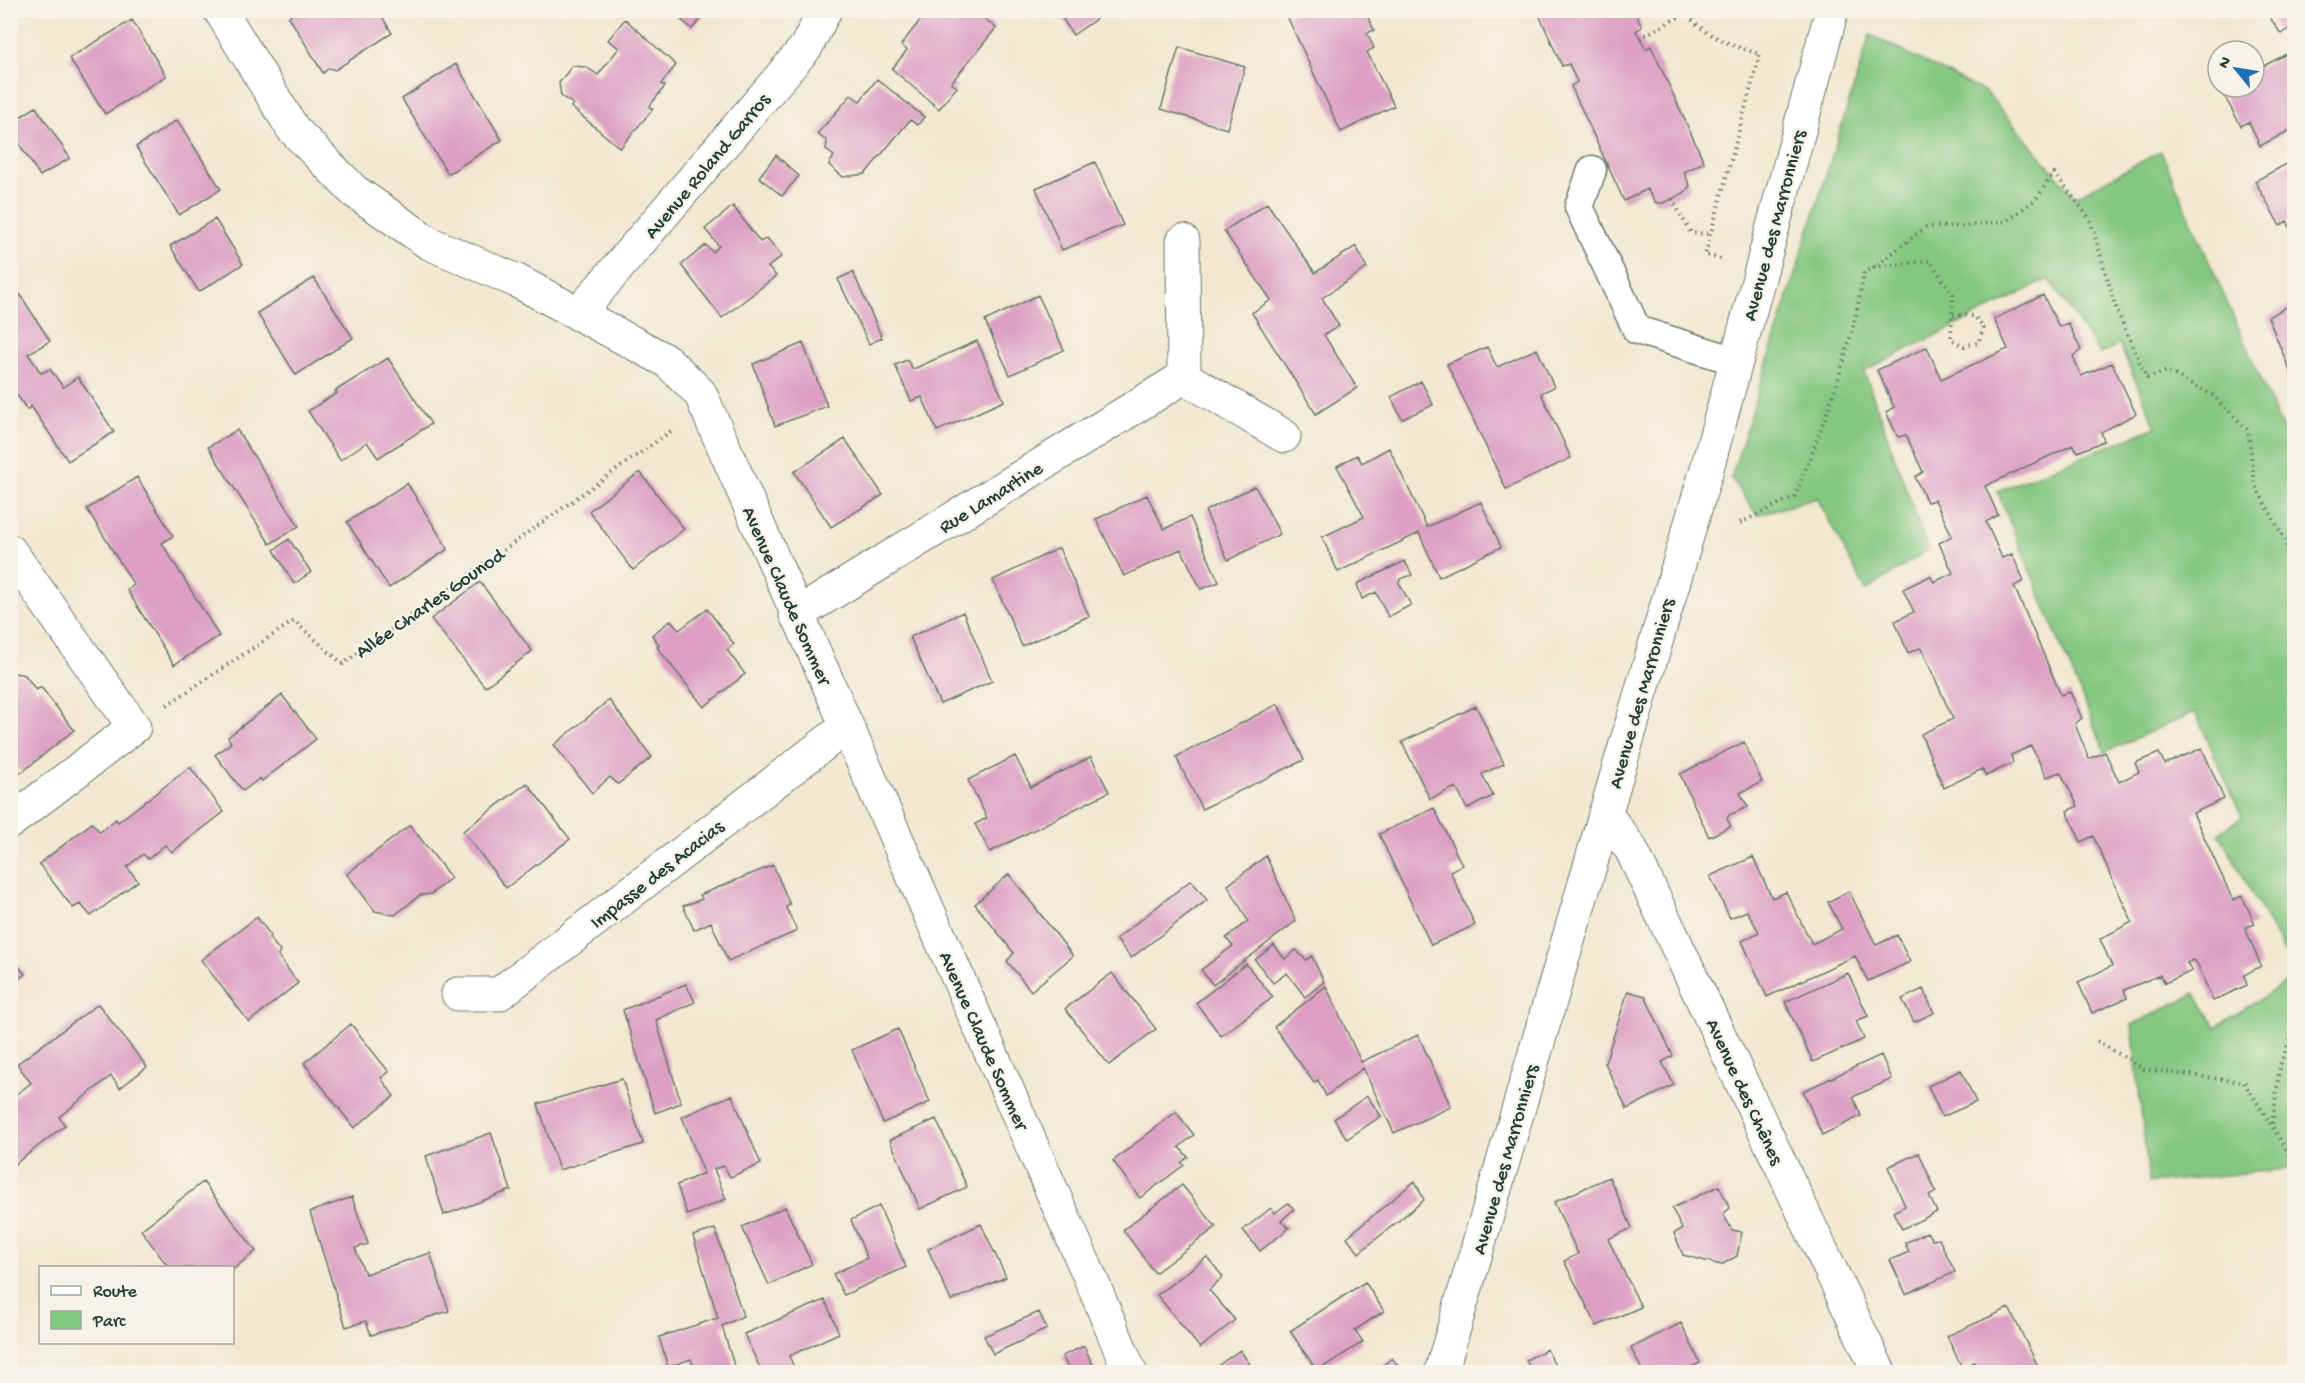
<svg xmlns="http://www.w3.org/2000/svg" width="2305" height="1383" font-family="'Gochi Hand',sans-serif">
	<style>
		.green { fill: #84c780; stroke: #52825a; stroke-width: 1.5 }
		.building { fill: #dda0c4 }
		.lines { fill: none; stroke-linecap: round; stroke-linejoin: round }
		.service-casing { stroke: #69796b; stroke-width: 31 }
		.minor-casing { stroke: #69796b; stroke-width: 35 }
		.path { stroke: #69796b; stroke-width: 4; stroke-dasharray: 1.5 4.5; stroke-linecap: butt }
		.service { stroke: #fff; stroke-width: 28 }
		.minor { stroke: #fff; stroke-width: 33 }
		.labels { text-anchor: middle; stroke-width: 5; stroke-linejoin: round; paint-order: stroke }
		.street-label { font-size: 20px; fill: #1f3d34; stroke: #f7f3e8 }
	</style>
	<rect width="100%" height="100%" fill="#f7f3e8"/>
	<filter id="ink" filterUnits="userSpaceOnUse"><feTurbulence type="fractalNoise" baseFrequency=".0167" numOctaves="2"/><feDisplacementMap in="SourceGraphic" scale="12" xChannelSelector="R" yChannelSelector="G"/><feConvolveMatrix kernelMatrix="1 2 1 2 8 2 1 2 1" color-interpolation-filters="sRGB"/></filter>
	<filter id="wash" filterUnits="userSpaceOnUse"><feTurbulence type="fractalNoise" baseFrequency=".008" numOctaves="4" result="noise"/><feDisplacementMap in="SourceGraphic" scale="24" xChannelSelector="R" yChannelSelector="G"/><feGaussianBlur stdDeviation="1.35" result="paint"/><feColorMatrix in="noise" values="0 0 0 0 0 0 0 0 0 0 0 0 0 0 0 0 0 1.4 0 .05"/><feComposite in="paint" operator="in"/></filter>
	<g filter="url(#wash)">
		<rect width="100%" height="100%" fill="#f3e8d2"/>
		<path class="green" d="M1870 35 1987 93 2075 197 2161 151 2294 456V969L2219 833 2242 817 2195 712 2105 752 1997 491 2156 427 2119 344 2100 354 2049 279 1864 371 1928 550 1866 591 1817 498 1757 515 1731 478Z
			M2294 977V1168L2149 1183 2132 1025 2195 993 2216 1027Z"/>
		<g id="blocks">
			<path class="building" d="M295 10H378L392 33 335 70 329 68 323 73 289 17Z
				M670 10H718L714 15 708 11 692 29Z
				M928 10H974L996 28 951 83 957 87 939 109 892 69 907 50 901 45Z
				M1057 10H1095L1091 13 1096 19 1073 35Z
				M1298 10H1365L1374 30 1367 33 1374 48 1367 52 1394 106 1341 132 1287 16Z
				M1537 10H1634L1642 27 1636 31 1646 49 1651 46 1704 162 1684 172 1690 186 1684 193 1663 203H1658L1655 202 1647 189 1624 201 1571 86 1577 82 1569 64 1562 66Z
				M2265 10H2294V25L2281 34Z
				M625 19 676 65 661 84 665 86 649 107 653 109 620 148 571 107 573 104 561 96 559 83 572 66 586 67 598 75 619 48 608 40Z
				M132 20 166 76 105 114 69 58Z
				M1179 47 1245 67 1227 129 1161 109Z
				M2294 50V128L2260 146 2249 122 2241 126 2220 88 2254 87V71Z
				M456 64 502 140 448 174 402 99Z
				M877 79 924 117 918 125 910 120 865 174 843 177 829 165 834 156 826 150 827 141 817 134 851 95 860 101Z
				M36 107 70 158 40 176 10 130V123Z
				M177 120 221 189 179 215 136 147Z
				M776 155 799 176 782 196 759 177Z
				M2294 160V236L2287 221 2280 226 2255 181Z
				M1095 162 1123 225 1062 250 1036 188Z
				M1267 203 1315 273 1356 246 1367 268 1322 298 1339 326 1324 335 1357 388 1316 414 1252 313 1271 300 1224 231Z
				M733 206 760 242 767 238 782 256 768 267 776 276 722 318 681 265 706 245 713 252 719 246 705 229Z
				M215 219 243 264 199 292 170 246Z
				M853 272 882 338 869 344 838 279Z
				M314 278 353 338 296 375 257 313Z
				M14 285 50 341 28 354 41 373 50 369 63 387 78 377 114 432 68 461 31 406 27 410 14 390 10 393V287Z
				M1038 295 1064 350 1010 375 985 321Z
				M2043 295 2059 327 2068 323 2081 350 2073 356 2081 376 2112 363 2136 414 2101 432 2104 441 2078 452 2073 445 1985 486 1998 515 1986 522 2002 558 2012 554 2024 581 2014 586 2061 695 2070 692 2082 718 2075 724 2089 759 2105 752 2119 782 2139 772 2135 763 2159 753 2165 764 2202 748 2224 799 2193 813 2233 900 2242 896 2255 924 2245 928 2261 966 2244 975 2247 985 2213 1001 2197 963 2193 960 2187 963 2192 971 2165 983 2160 975 2124 990 2127 998 2092 1013 2078 982 2112 966 2100 939 2132 922 2093 836 2081 842 2067 811 2078 806 2060 772 2047 777 2031 746 2011 755 2013 763 1986 776 1982 769 1944 788 1921 734 1953 719 1923 652 1920 648 1908 653 1895 621 1914 612 1903 589 1930 576 1934 582 1953 573 1939 543 1952 536 1935 500 1927 502 1915 477 1923 472 1906 435 1898 437 1886 412 1894 407 1877 370 1927 347 1941 379 2008 349 1994 319Z
				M2294 303V381L2268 317Z
				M977 341 1004 401 937 431 922 397 911 401 895 365 907 360 913 369Z
				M803 343 827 406 775 426 753 364Z
				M1487 347 1497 367 1537 349 1554 387 1541 393 1571 458 1506 489 1447 364Z
				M388 358 431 424 378 458 367 442 340 460 308 411 337 393 335 391Z
				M1421 381 1433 405 1402 419 1391 397Z
				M237 430 299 526 270 544 208 447Z
				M845 439 883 495 831 527 794 472Z
				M1389 448 1427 527 1481 502 1501 547 1439 577 1419 533 1338 572 1322 537 1364 517 1337 466 1357 455 1362 463Z
				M640 472 684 529 633 570 589 511Z
				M137 477 173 536 162 543 219 636 174 665 127 590 134 585 87 509Z
				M407 483 448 549 389 588 347 522Z
				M1255 486 1280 534 1228 560 1205 511Z
				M1147 495 1164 529 1190 517 1219 582 1201 589 1181 549 1124 576 1096 519Z
				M289 539 311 572 294 584 274 550Z
				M1059 548 1089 616 1022 646 993 580Z
				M1405 561 1412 575 1400 579 1399 583 1411 605 1388 617 1376 592 1362 599 1357 584Z
				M480 582 532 651 485 687 431 619Z
				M707 609 734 644 727 650 745 674 704 707 657 647 659 645 652 635 671 620 679 630Z
				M963 612 992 681 940 704 910 637Z
				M15 673 25 675 36 690 41 687 74 730 21 773 10 759V676Z
				M282 695 316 739 262 781 260 778 243 791 215 755 231 743 228 737Z
				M609 700 652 757 618 784 610 777 592 793 554 745Z
				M1278 704 1304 760 1202 809 1176 757Z
				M1476 706 1504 764 1482 774 1493 796 1467 809 1456 787 1430 799 1402 742Z
				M1744 742 1762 782 1740 793 1748 807 1729 815 1727 819 1731 826 1709 837 1680 774Z
				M1015 756 1031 787 1091 757 1109 792 990 852 975 824 987 818 968 780Z
				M190 767 224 812 172 852 165 845 148 859 143 854 127 867 138 881 91 916 80 904 73 908 39 864 92 823 100 832 116 819 118 822Z
				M527 783 570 839 506 888 463 831Z
				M1434 808 1462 865 1450 871 1475 925 1431 945 1379 834Z
				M410 825 451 878 431 894 420 895 395 915 375 911 347 874Z
				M1266 856 1296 921 1213 985 1201 970 1233 946 1226 938 1248 921 1228 885Z
				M1753 857 1772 898 1786 892 1812 944 1842 929 1828 902 1849 891 1876 945 1897 935 1910 962 1868 981 1855 956 1767 997 1742 941 1759 932 1747 911 1730 918 1710 876Z
				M773 865 790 905 786 907 797 931 728 961 711 922 694 930 683 906 702 899 700 895Z
				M1009 874 1073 956 1031 991 1007 961 1014 953 975 904Z
				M1191 880 1207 900 1131 958 1116 939Z
				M257 917 271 936 269 938 280 951 278 956 298 983 249 1022 201 960Z
				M1274 945 1285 959 1296 950 1306 960 1312 956 1324 982 1305 997 1287 973 1273 983 1255 960Z
				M10 956 25 974 10 986Z
				M1246 964 1273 997 1221 1036 1196 1003Z
				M1112 973 1156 1029 1109 1065 1065 1009Z
				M1848 973 1868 1016 1856 1021 1864 1039 1813 1062 1785 1002Z
				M686 984 695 1002 656 1020 681 1103 655 1113 623 1010Z
				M1326 986 1361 1062 1418 1035 1451 1107 1394 1133 1363 1068 1326 1096 1318 1080 1314 1083 1274 1027Z
				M1923 989 1934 1013 1914 1022 1902 999Z
				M1628 991 1645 996 1673 1056 1662 1062 1674 1085 1627 1109 1605 1063Z
				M98 1004 147 1067 120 1088 111 1076 59 1117 65 1125 10 1168V1099L31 1083 17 1064Z
				M351 1024 389 1072 381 1078 394 1096 354 1128 304 1063Z
				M898 1029 930 1102 883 1123 852 1050Z
				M1881 1055 1892 1079 1853 1097 1861 1116 1822 1135 1803 1091Z
				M1961 1070 1976 1102 1942 1117 1928 1086Z
				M622 1079 643 1144 559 1170 538 1104Z
				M732 1095 761 1164 730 1177 724 1166 714 1169 726 1199 687 1215 677 1185 704 1173 682 1117Z
				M1367 1096 1381 1116 1347 1139 1334 1119Z
				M1176 1112 1194 1135 1179 1147 1188 1157 1181 1163 1184 1165 1140 1198 1113 1161Z
				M936 1119 967 1187 920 1209 890 1140Z
				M491 1133 511 1190 444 1215 426 1156Z
				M1919 1153 1936 1192 1929 1196 1937 1212 1902 1229 1893 1212 1905 1206 1888 1167Z
				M1609 1177 1632 1228 1608 1239 1641 1307 1597 1326 1564 1261 1578 1254 1554 1202Z
				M1415 1181 1424 1200 1359 1253 1347 1237Z
				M203 1182 256 1251 232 1270V1268H169L141 1230Z
				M1182 1185 1216 1227 1155 1273 1123 1230Z
				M1719 1186 1730 1208 1723 1214 1732 1230 1742 1232 1737 1256 1721 1265 1683 1255 1674 1233 1682 1229 1672 1208Z
				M352 1197 368 1244 355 1248 365 1274 430 1253 449 1311 371 1335 366 1321 346 1327 310 1212Z
				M1288 1203 1294 1209 1281 1221 1289 1228 1260 1251 1243 1230 1271 1208 1275 1213Z
				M879 1206 906 1267 844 1295 833 1274 867 1258 851 1220Z
				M785 1207 812 1264 769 1285 742 1227Z
				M981 1224 1006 1277 951 1301 928 1249Z
				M715 1229 743 1316 722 1326 736 1372H696L691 1359 668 1367 659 1337 718 1318 693 1236Z
				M1927 1232 1932 1240 1939 1239 1955 1272 1906 1294 1890 1260 1909 1252 1905 1243Z
				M1207 1257 1223 1277 1209 1290 1235 1320 1200 1348 1157 1295Z
				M1365 1282 1384 1311 1355 1330 1363 1342 1317 1371 1290 1331Z
				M825 1300 839 1333 789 1356 796 1372H762L744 1334Z
				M2009 1308 2041 1372H1979L1974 1362 1962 1368 1947 1336Z
				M1039 1312 1047 1329 993 1354 984 1336Z
				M1681 1323 1700 1363 1680 1372H1643L1631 1348Z
				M1084 1346 1096 1372H1070L1062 1356Z
				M1547 1349 1558 1372H1532L1526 1360Z
				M1240 1350 1255 1372H1209Z
				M1392 1358 1399 1367 1391 1372H1381L1378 1369Z"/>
		</g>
	</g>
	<g filter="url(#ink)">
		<use href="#blocks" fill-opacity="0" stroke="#69796b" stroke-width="1.5"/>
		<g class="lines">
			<g class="service-casing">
				<path id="service" d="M1592 170 1579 207 1637 330 1736 361"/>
			</g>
			<g class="minor-casing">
				<path id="minor" d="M220 10 293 129 354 191 429 243 517 281 667 361 700 393 1093 1284 1130 1372
					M578 314 806 47 825 10
					M1184 377 1284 436
					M10 551 134 727 10 822
					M796 615 1184 377 1183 241
					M1605 813 1631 849 1879 1372
					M458 994H499L846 727
					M1441 1372 1706 472 1832 10"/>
			</g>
			<path class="path" d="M1685 10C1699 35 1734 46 1760 54L1705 255 1721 259
				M1640 38 1686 13
				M1672 199 1691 233 1711 234
				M1874 267 1930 261 1953 294 1951 339 1964 346 1978 343 1984 327 1974 316 1953 315
				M1740 523 1795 496C1824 424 1852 349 1864 272L1873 268 1926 227 1964 226 2007 221 2036 199 2054 173 2090 219 2117 311 2147 378 2167 371 2212 395 2248 430 2255 485 2286 542 2294 588
				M167 705 294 621 343 664 671 431
				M2294 1029 2280 1065 2272 1126 2294 1163
				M2097 1041 2144 1069 2244 1082 2272 1126"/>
			<use href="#service" class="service"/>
			<use href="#minor" class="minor"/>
		</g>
	</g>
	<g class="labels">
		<g class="street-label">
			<text transform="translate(706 165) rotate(-50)" y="7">Avenue Roland Garros</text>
			<text transform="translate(1773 225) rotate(-75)" y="7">Avenue des Marronniers</text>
			<text transform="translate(990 496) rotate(-32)" y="7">Rue Lamartine</text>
			<text transform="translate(788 595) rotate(66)" y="7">Avenue Claude Sommer</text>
			<text transform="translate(429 602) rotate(-35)" y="7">Allée Charles Gounod</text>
			<text transform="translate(1640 693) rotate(-74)" y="7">Avenue des Marronniers</text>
			<text transform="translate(656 873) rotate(-38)" y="7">Impasse des Acacias</text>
			<text transform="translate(985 1040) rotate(66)" y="7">Avenue Claude Sommer</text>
			<text transform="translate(1746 1091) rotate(65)" y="7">Avenue des Chênes</text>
			<text transform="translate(1504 1159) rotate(-74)" y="7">Avenue des Marronniers</text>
		</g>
	</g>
	<rect width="2305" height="1383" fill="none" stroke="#f7f3e8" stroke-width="36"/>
	<rect x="39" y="1266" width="195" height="78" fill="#f7f3e8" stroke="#a1aaa0" stroke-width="1.5"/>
	<rect x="51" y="1286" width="30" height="9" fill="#ffffff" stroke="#a1aaa0" stroke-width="1.5"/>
	<text x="93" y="1296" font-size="18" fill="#1f3d34">Route</text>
	<rect x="51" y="1311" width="30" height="18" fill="#84c780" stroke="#a1aaa0" stroke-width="1.5"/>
	<text x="93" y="1326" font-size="18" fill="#1f3d34">Parc</text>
	<g transform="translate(2236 69) rotate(300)"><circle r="28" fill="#f7f3e8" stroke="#a1aaa0" stroke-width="1.5"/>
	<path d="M0-4.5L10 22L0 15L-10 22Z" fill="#1f6fb2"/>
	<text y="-9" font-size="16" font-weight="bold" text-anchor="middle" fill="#1f3d34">N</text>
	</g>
</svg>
